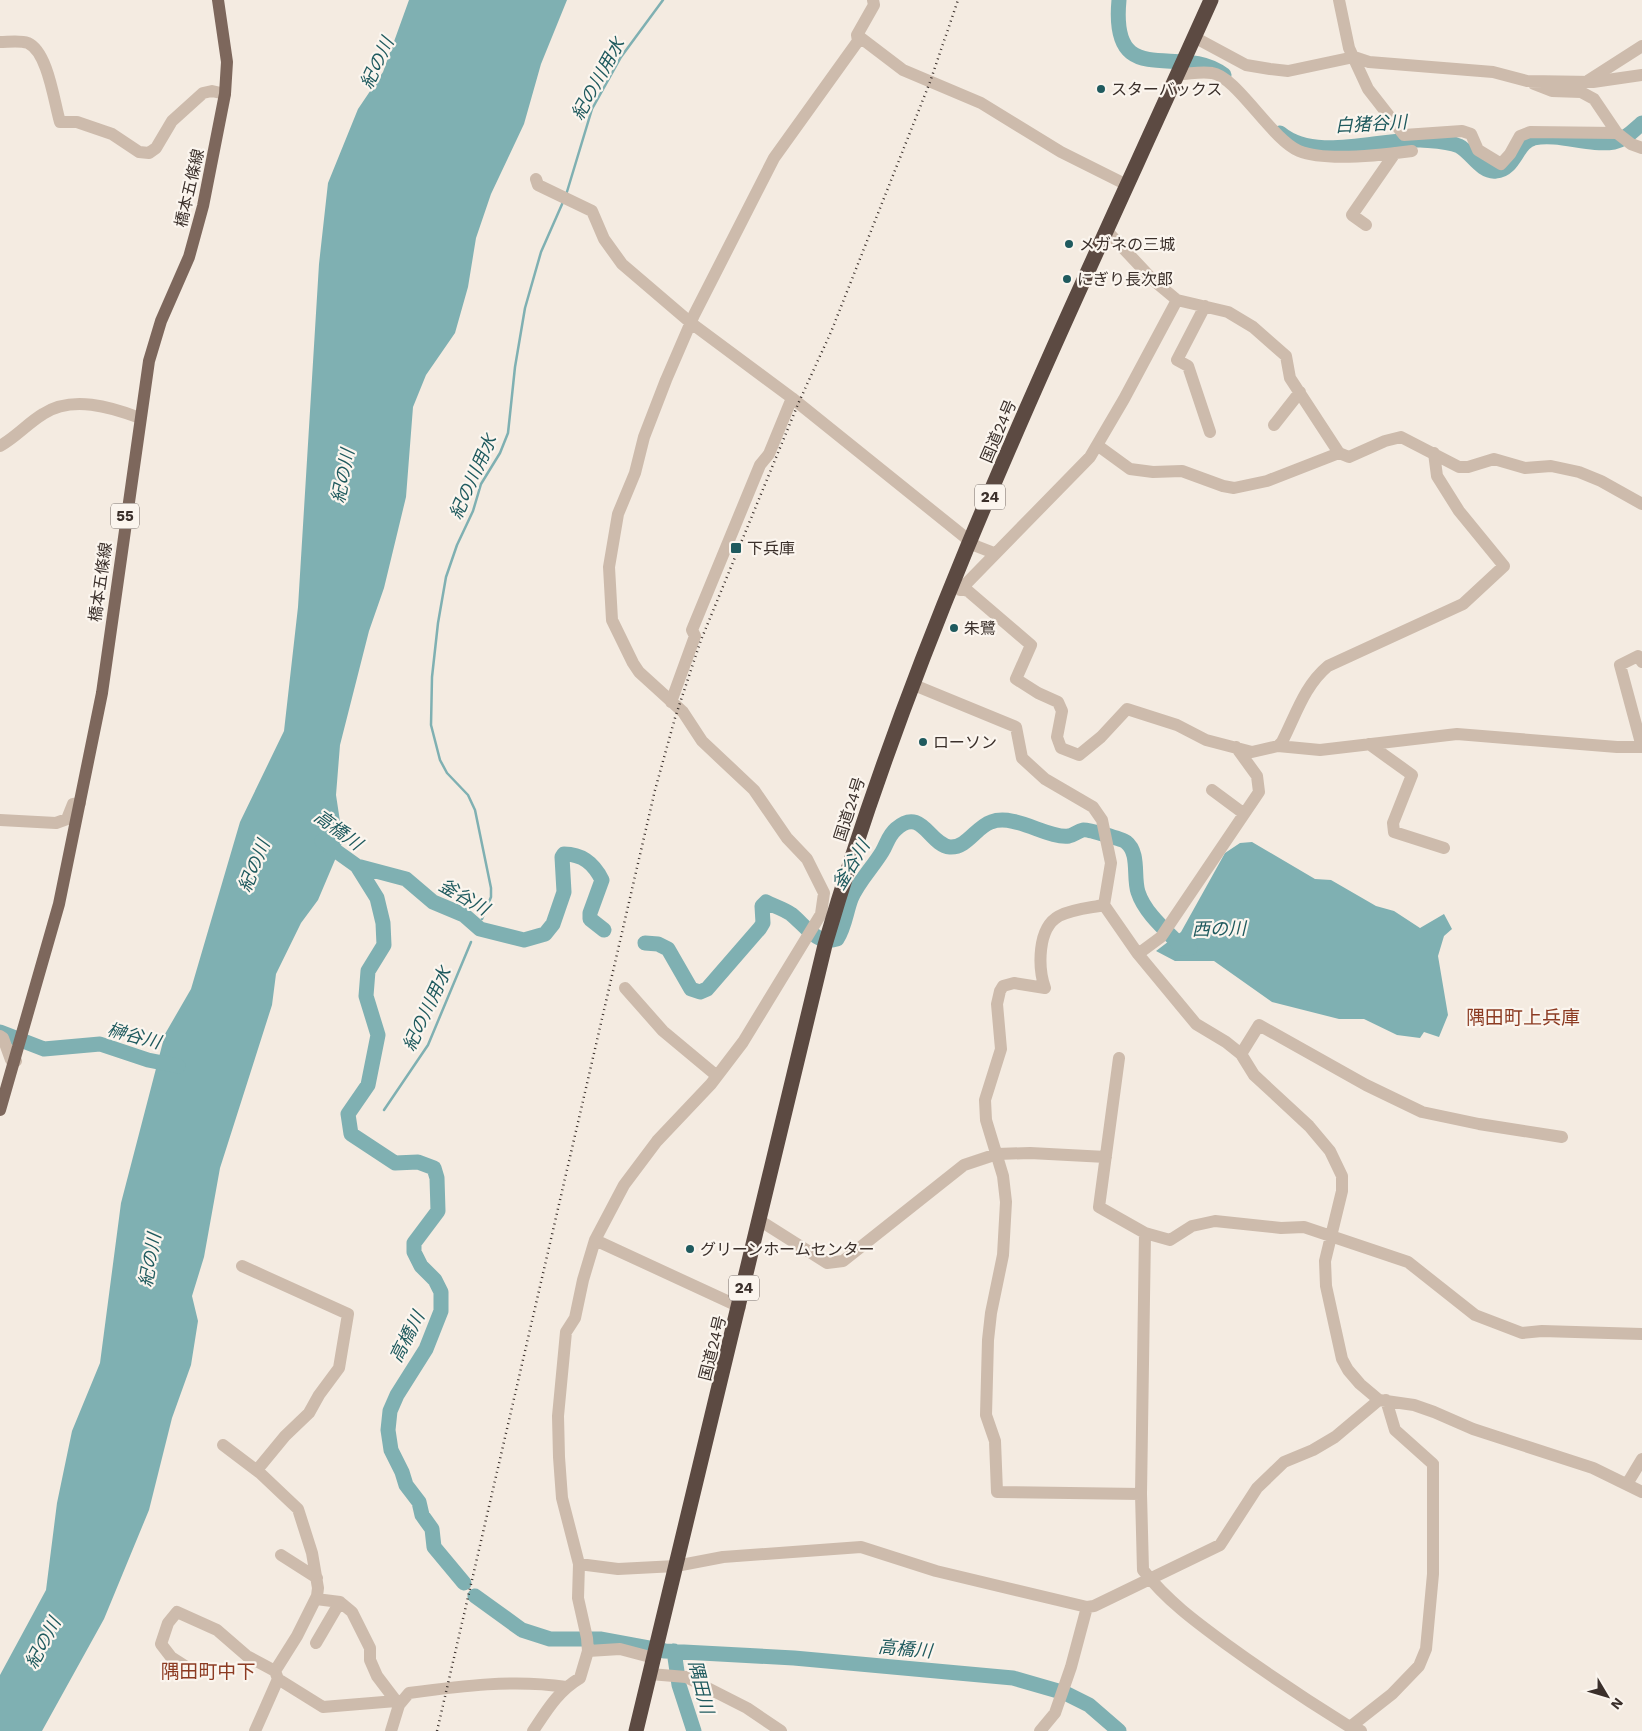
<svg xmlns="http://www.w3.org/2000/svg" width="1642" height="1731" font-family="'Work Sans','Noto Sans JP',sans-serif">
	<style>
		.water { fill: #7fb0b2 }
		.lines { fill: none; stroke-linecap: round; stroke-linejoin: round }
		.stream { stroke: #7fb0b2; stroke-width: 2.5 }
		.river { stroke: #7fb0b2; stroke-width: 15 }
		.minor { stroke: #cdbbac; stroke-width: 12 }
		.major { stroke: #7d675c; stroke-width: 12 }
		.highway { stroke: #5c4a42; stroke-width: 15 }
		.rail { stroke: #3b302b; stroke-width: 2.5; stroke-dasharray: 1 4; stroke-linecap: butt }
		.poi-dot { fill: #1f5a5e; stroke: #fbf5ee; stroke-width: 2 }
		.labels { text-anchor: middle; stroke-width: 4.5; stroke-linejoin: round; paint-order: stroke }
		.shield { fill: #fbf5ee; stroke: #756b66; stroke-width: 1 }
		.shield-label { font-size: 15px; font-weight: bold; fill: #3b302b }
		.poi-label { font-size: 16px; fill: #3b302b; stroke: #fbf5ee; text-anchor: start }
		.street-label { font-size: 16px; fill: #3b302b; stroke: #fbf5ee }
		.water-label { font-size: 18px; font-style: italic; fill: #1f5a5e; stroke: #fbf5ee }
		.quarter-label { font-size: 19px; fill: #8c3b22; stroke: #fbf5ee }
	</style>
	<rect width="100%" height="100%" fill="#f4ebe1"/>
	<path class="water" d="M409 0H567L541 64 524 124 491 194 476 238 468 287 455 333 426 375 413 407 406 497 384 588 369 631 340 745 336 795 343 841 318 900 301 923 276 974 272 1005 220 1168 204 1257 192 1296 198 1321 191 1365 172 1418 149 1510 104 1619 42 1731H0V1675L46 1590 57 1503 72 1431 100 1363 121 1203 165 1034 191 989 240 822 284 731 298 607 319 264 328 183 358 109 383 72Z
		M1252 842 1315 879 1331 880 1376 906 1394 911 1420 928 1444 914 1452 929 1444 936 1438 956 1448 1015 1439 1037 1424 1032 1420 1038 1397 1035 1364 1019H1339L1272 1002 1214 961H1175L1156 951 1181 932 1225 853 1240 843Z"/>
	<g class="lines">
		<path class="stream" d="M566 195 592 109 621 57 663 0
			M482 919 491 897V888L475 810 468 795 447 773 440 760 431 725 432 677 438 623 446 577 457 545 473 511 481 484 500 453 508 433 515 367 525 308 541 252 563 202
			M384 1110 428 1045 471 942"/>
		<path class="river" d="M1119 0C1110 94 1181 41 1224 75
			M1280 133C1316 163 1379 138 1421 140 1432 141 1448 141 1459 146 1471 152 1481 173 1496 171 1515 170 1517 141 1534 138 1559 133 1589 146 1614 142 1625 140 1634 130 1642 123
			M322 841 357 866 377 898 383 923 384 945 368 971 366 996 378 1035 368 1085 348 1114 351 1134 395 1163 418 1162 434 1168 437 1178 438 1211 414 1243V1252L421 1266 435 1280 441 1292V1311L426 1349 397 1395 390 1411 388 1430 391 1450 402 1472 406 1485 419 1502 422 1515 432 1529 434 1547 464 1583
			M357 866 406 879 433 902 464 915 480 929 524 940 545 934 553 924 564 892 562 857 564 854C583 854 594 864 602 880L590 913V919L604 930
			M645 943 658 944 668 949 691 989 700 992 707 989 760 928 763 923 762 906 766 902C774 906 784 909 791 914 805 925 817 946 837 939 845 927 846 912 851 899 858 882 873 867 882 852 887 844 888 836 896 829 922 806 929 845 950 847 967 848 976 827 991 822 1015 813 1048 839 1069 836 1074 835 1078 831 1083 830 1087 829 1122 839 1126 842 1140 853 1133 877 1138 892 1145 914 1168 932 1183 948H1190
			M0 1032 44 1049 100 1044 148 1060 178 1066
			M475 1596 522 1630 550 1639H600L665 1651 794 1658 1013 1678 1065 1693 1089 1705 1119 1731
			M674 1651 679 1685 694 1731"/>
		<path class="minor" d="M1339 0 1349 48 1368 89 1404 135 1462 131 1471 134 1478 150 1501 164 1510 154 1520 136 1530 132 1617 133
			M857 35 903 70 981 103 1061 152 1127 185
			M1194 37 1246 65 1270 69 1288 71 1354 57 1369 62 1493 72 1527 81 1593 82 1642 75
			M0 42C8 42 20 40 28 43 48 52 54 102 60 122H77L112 134 139 152 149 153 156 148 172 121 203 93 212 91 225 94
			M1178 74C1189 74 1201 71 1212 73 1236 76 1272 140 1299 151 1326 162 1383 155 1412 151
			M1589 80 1642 46
			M1534 84 1552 91 1581 92 1594 99 1617 133 1631 144 1642 148
			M536 179 538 185 592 211 604 239 622 264 691 323 792 398 976 546 994 553
			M1366 225 1352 215 1395 153
			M1107 231 1153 280 1177 300 1228 312 1253 327 1286 356 1290 378 1339 453 1349 457 1385 441 1401 437 1459 467H1468L1494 459 1525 468 1551 466 1579 472 1601 481 1642 504
			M1205 306 1177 360 1188 366 1210 432
			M1274 425 1300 392
			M1097 445 1130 469 1153 472 1182 471 1223 486 1234 488 1267 481 1339 453
			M0 446C16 437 28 423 43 414 72 395 111 407 140 418
			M952 587 968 591 1031 645 1016 679 1038 693 1058 702 1062 711 1057 737 1061 748 1079 755 1101 737 1127 709 1177 725 1206 740 1252 752 1278 746 1320 750 1457 734 1617 747H1642L1620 665 1638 656 1642 662
			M960 590 1090 457 1124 399 1177 300
			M914 685 1016 727 1022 758 1045 779 1093 807 1102 820 1111 863 1104 905 1138 954 1196 1024 1226 1042 1241 1054 1254 1075 1309 1126 1330 1151 1342 1176V1191L1325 1261 1326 1286 1342 1359 1348 1370 1360 1384 1379 1400 1414 1405 1434 1412 1473 1429 1593 1468 1642 1492
			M671 702 695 636 692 630 760 465 769 454 792 398
			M1369 744 1412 775 1393 823 1394 832 1444 848
			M1278 746 1282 742C1296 715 1304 686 1328 666L1463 604 1504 566 1459 511 1437 476 1434 453
			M1212 790 1243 813
			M0 820 56 823 67 819 73 804 80 803
			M1104 905C1089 908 1073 909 1059 916 1037 928 1038 968 1045 988L1014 983 1003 986 1000 991 997 1004 1001 1049 985 1100 986 1120 1003 1176 1006 1202 1003 1255 991 1313 988 1340 986 1415 995 1441 997 1492 1141 1494
			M1138 954 1161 937 1259 792 1257 776 1236 747
			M625 988 663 1031 717 1076
			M0 1036 3 1038 11 1060 16 1061
			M1241 1054 1259 1025 1366 1085 1422 1112 1479 1124 1562 1137
			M1119 1058 1099 1207 1145 1233 1170 1240 1192 1226 1215 1221 1281 1228 1304 1227 1408 1262 1475 1315 1522 1333 1542 1331 1642 1334
			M759 1220 827 1263 843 1261 964 1165 997 1154 1030 1153 1106 1157
			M1145 1233 1141 1494 1143 1570C1166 1600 1196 1622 1226 1644 1266 1673 1308 1701 1350 1727L1361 1731
			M595 1240 740 1307
			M242 1266 348 1314 339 1368 319 1395 309 1413 285 1436 257 1470
			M223 1445 260 1473 298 1509 312 1553 318 1588 317 1596 297 1636 275 1671 278 1679 255 1731
			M1627 1484 1642 1459
			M281 1555 317 1578
			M579 1564 618 1569 676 1566 723 1557 861 1547 936 1571 1087 1607 1094 1606 1220 1545 1257 1488 1284 1462 1313 1450 1335 1437 1379 1400
			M316 1599 340 1602 352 1612 370 1648V1660L377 1676 399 1705
			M316 1643 340 1602
			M588 1651 620 1649 654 1658
			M185 1666 171 1657 161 1644 168 1623 177 1612 217 1630 247 1656 275 1671
			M650 1674 686 1677 747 1708 781 1731
			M278 1679 323 1707 396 1701
			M1350 1727 1392 1694 1419 1666 1426 1649 1433 1574V1464L1395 1430 1386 1400
			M391 1731 399 1705 409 1693C461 1686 514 1679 566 1687
			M533 1731C547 1710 558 1691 580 1678L588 1651 587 1638 578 1598 579 1564 562 1498 559 1457 558 1416 566 1332 575 1318 583 1280 595 1240 624 1185 657 1141 711 1084 743 1042 821 914 824 893 807 859 787 838 754 790 702 741 683 712 639 672 633 663 612 620 609 567 618 514 635 473 644 437 666 380 694 315 774 158 858 41 857 35 874 5 873 0
			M1040 1731 1055 1713 1071 1667 1087 1607"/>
		<path class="major" d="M0 1110 59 904 102 693 149 361 161 321 189 257 203 206 225 94 227 62 218 0"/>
		<path class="highway" d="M636 1731 825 945C920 618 1072 310 1211 0"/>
		<path class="rail" d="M437 1731 655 790 675 718 701 640 798 404 831 332 930 82 958 0"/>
	</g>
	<g class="poi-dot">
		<circle cx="1101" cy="89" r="5"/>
		<circle cx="1069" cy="244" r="5"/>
		<circle cx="1067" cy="279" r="5"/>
		<rect x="730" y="542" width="12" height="12" rx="2.5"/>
		<circle cx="954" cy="628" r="5"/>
		<circle cx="923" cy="742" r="5"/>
		<circle cx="690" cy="1249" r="5"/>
	</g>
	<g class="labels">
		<g class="shield">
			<rect x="975" y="484.5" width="30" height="25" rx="4"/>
			<rect x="111" y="503.5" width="28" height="25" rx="4"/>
			<rect x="729" y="1275.5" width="30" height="25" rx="4"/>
		</g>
		<g class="shield-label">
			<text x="990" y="502">24</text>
			<text x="125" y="521">55</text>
			<text x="744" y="1293">24</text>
		</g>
		<g class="poi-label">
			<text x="1111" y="95">スターバックス</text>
			<text x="1079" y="250">メガネの三城</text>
			<text x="1077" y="285">にぎり長次郎</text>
			<text x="747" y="554">下兵庫</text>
			<text x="964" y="634">朱鷺</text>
			<text x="933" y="748">ローソン</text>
			<text x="700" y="1255">グリーンホームセンター</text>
		</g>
		<g class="street-label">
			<text transform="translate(189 188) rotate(-77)" y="6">橋本五條線</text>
			<text transform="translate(998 431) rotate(-67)" y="6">国道24号</text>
			<text transform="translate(100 582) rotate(-82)" y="6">橋本五條線</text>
			<text transform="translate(849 809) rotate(-72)" y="6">国道24号</text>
			<text transform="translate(712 1348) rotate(-76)" y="6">国道24号</text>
		</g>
		<g class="water-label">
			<text transform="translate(377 63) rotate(-65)" y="6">紀の川</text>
			<text transform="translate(598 79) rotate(-61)" y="6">紀の川用水</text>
			<text transform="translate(1371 124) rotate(-3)" y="6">白猪谷川</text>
			<text transform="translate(343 476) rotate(-79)" y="6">紀の川</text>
			<text transform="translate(473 477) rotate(-66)" y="6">紀の川用水</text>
			<text transform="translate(338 830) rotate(36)" y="6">高橋川</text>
			<text transform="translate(851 865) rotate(-59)" y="6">釜谷川</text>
			<text transform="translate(254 866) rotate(-68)" y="6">紀の川</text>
			<text transform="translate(464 897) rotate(30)" y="6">釜谷川</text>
			<text transform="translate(1219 929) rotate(-1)" y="6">西の川</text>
			<text transform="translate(427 1009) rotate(-65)" y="6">紀の川用水</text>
			<text transform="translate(134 1036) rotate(15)" y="6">榊谷川</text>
			<text transform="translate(150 1260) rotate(-80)" y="6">紀の川</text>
			<text transform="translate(407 1337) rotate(-63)" y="6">高橋川</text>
			<text transform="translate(43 1643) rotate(-62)" y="6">紀の川</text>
			<text transform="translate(905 1649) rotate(5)" y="6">高橋川</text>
			<text transform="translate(701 1687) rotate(76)" y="6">隅田川</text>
		</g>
		<g class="quarter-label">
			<text x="1523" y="1024">隅田町上兵庫</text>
			<text x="208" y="1678">隅田町中下</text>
		</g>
	</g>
	<g transform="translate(1607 1696) rotate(128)" stroke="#fbf5ee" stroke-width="4" paint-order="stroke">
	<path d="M0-4L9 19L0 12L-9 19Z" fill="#3b302b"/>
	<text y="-8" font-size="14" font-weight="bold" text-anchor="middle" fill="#3b302b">N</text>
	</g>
</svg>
